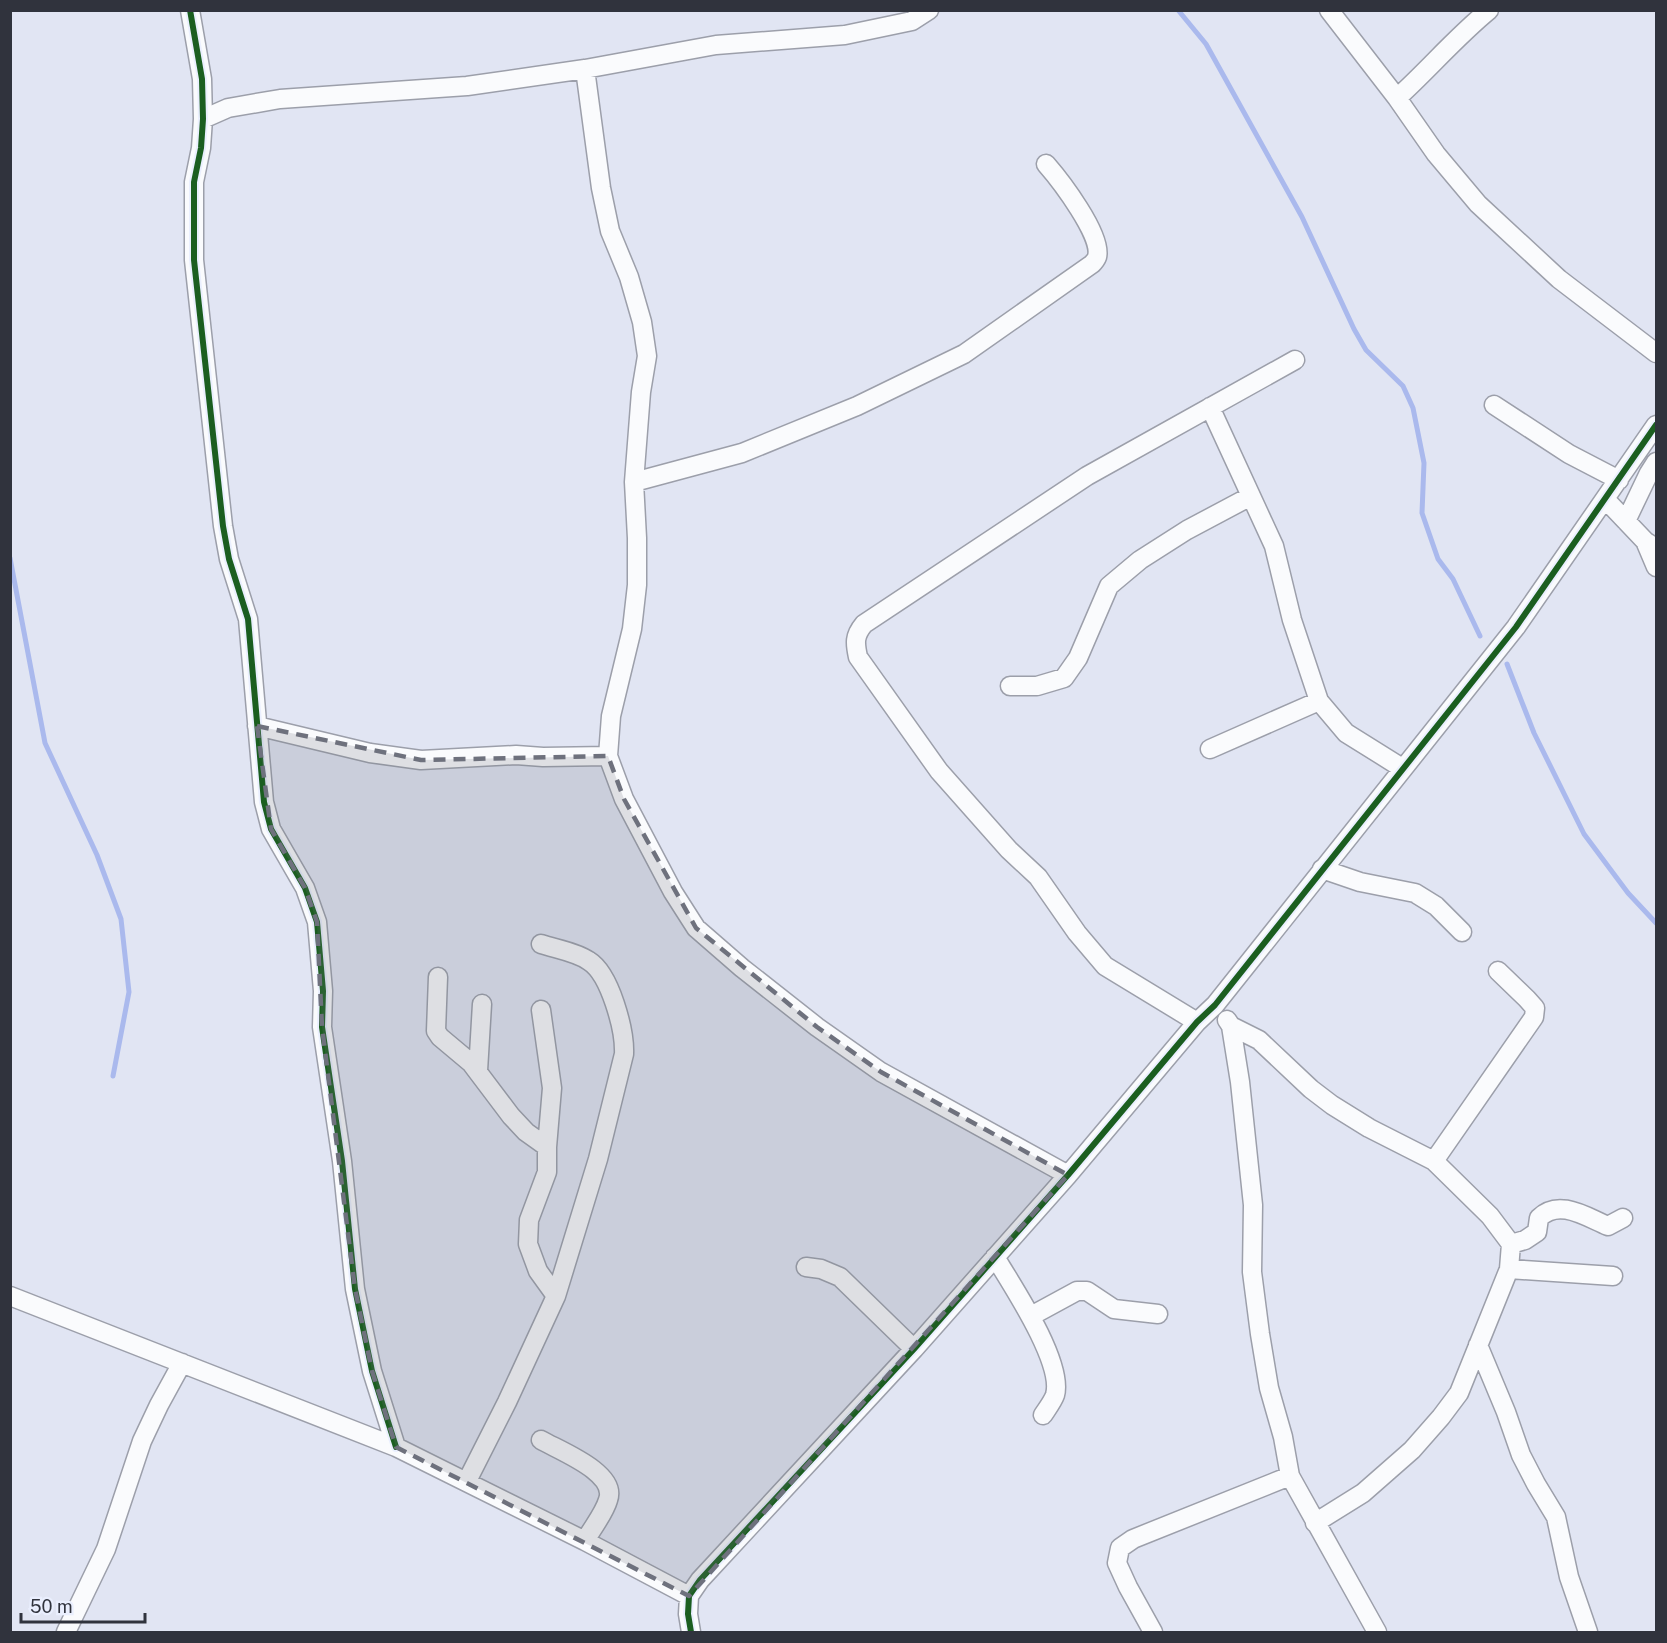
<svg xmlns="http://www.w3.org/2000/svg" width="1667" height="1643" font-family="'Public Sans',sans-serif">
	<style>
		.lines { fill: none; stroke-linecap: round; stroke-linejoin: round }
		.stream { stroke: #aab9ed; stroke-width: 5 }
		.minor-casing { stroke: #9c9faa; stroke-width: 21 }
		.minor { stroke: #fafbfd; stroke-width: 18 }
		.cycleway-casing { stroke: #eaeffe; stroke-width: 10 }
		.cycleway { stroke: #1b5e20; stroke-width: 6 }
		.marked { fill: #6e717d; fill-opacity: 0.2; stroke: #6e717d; stroke-width: 4.5; stroke-dasharray: 12 8; stroke-linejoin: round }
	</style>
	<rect width="100%" height="100%" fill="#e1e5f3"/>
	<g class="lines">
		<path class="stream" d="M1178 10 1206 44 1302 217 1354 329 1366 350 1403 386 1413 408 1424 463 1422 513 1438 559 1453 579 1480 636
			M10 558 45 743 97 855 121 919 129 992 113 1076
			M1507 664 1534 733 1584 834 1628 893 1656 923"/>
		<g class="minor-casing">
			<path id="minor" d="M190 10 202 79 203 119 201 148 194 182V260L223 526 229 559 248 619 264 802 271 829 305 888 317 922 323 991 322 1027 342 1161 355 1289 372 1371 396 1447
				M1329 10 1397 98 1436 154 1478 204 1559 279 1656 353
				M585 69 601 188 610 231 629 277 642 322 647 356 641 392 634 482 637 538V585L632 629 611 716 608 756 624 799 673 892 696 928 742 968 817 1027 881 1072 1068 1175
				M1397 98C1428 70 1456 37 1489 10
				M203 119 228 108 280 99 467 86 585 69 716 45 845 35 912 21 929 10
				M1494 405 1569 454 1619 480
				M1210 407 1274 546 1292 620 1319 701 1346 733 1402 768
				M634 482 742 453 857 406 964 354 1092 264C1094 262 1096 260 1097 257 1103 236 1060 180 1046 164
				M1606 500 1645 541 1656 548
				M1626 521 1649 473 1656 462
				M1645 541 1656 567
				M1010 686H1037L1064 678 1078 658 1109 586 1140 560 1187 530 1251 496
				M257 726 370 753 421 760 516 755 543 757 608 756
				M1210 749 1319 701
				M1322 869 1360 882 1415 893 1436 906 1462 932
				M438 977 436 1031 440 1037 471 1063 511 1116 526 1132 547 1147
				M541 1010 552 1088 547 1147V1172L529 1220 528 1244 538 1271 556 1296
				M1227 1020 1231 1026 1240 1082 1253 1205 1252 1272 1260 1334 1269 1388 1283 1437 1290 1476 1377 1632
				M1197 1022 1105 966 1077 933 1038 877 1009 850 939 771 858 657C855 643 854 636 864 624L1087 476 1295 360
				M1231 1026 1259 1040 1311 1089 1332 1105 1369 1128 1434 1161 1490 1216 1511 1244 1509 1269 1459 1393 1441 1417 1412 1450 1363 1493 1315 1523
				M478 1071 482 1004
				M1434 1161 1534 1017 1535 1008 1527 999 1498 971
				M1511 1244 1525 1240 1537 1232 1539 1218C1559 1198 1586 1217 1608 1226L1623 1218
				M995 1257C1012 1285 1064 1363 1055 1395 1053 1401 1047 1409 1043 1415
				M806 1267 821 1269 840 1277 914 1349
				M1509 1269 1613 1276
				M10 1296 396 1447 585 1541 689 1596
				M1031 1316 1077 1291H1087L1114 1309 1158 1314
				M1478 1345 1506 1412 1521 1455 1536 1484 1556 1517 1569 1577 1588 1632
				M541 1440C560 1451 618 1473 608 1500 604 1514 592 1528 585 1541
				M467 1481 507 1402 556 1296 598 1159 624 1054C625 1030 610 974 589 961 576 952 556 949 541 944
				M66 1632 106 1549 142 1441 159 1405 182 1363
				M691 1632 688 1614 689 1596 700 1580 914 1349 1068 1175 1197 1022 1215 1005 1516 627 1656 425
				M1153 1632 1128 1587 1117 1563 1120 1548 1133 1539 1290 1476"/>
		</g>
		<use href="#minor" class="minor"/>
		<g class="cycleway-casing">
			<path id="cycleway" d="M190 10 202 79 203 119 201 148 194 182V260L223 526 229 559 248 619 264 802 271 829 305 888 317 922 323 991 322 1027 342 1161 355 1289 372 1371 396 1447
				M691 1632 688 1614 689 1596 700 1580 914 1349 1068 1175 1197 1022 1215 1005 1516 627 1656 425"/>
		</g>
		<use href="#cycleway" class="cycleway"/>
	</g>
	<path class="marked" d="M257 726 421 760 608 756 624 799 696 928 817 1027 881 1072 1068 1175 689 1596 396 1447 372 1371 355 1289 322 1027 317 922 305 888 271 829Z"/>
	<rect width="1667" height="1643" fill="none" stroke="#30333d" stroke-width="24"/>
	<path d="M21 1613v9h124v-9" fill="none" stroke="#30333d" stroke-width="3"/>
	<text x="30" y="1613" font-size="18" fill="#30333d" stroke="#eaeffe" stroke-width="4.5" paint-order="stroke">50 m</text>
</svg>
